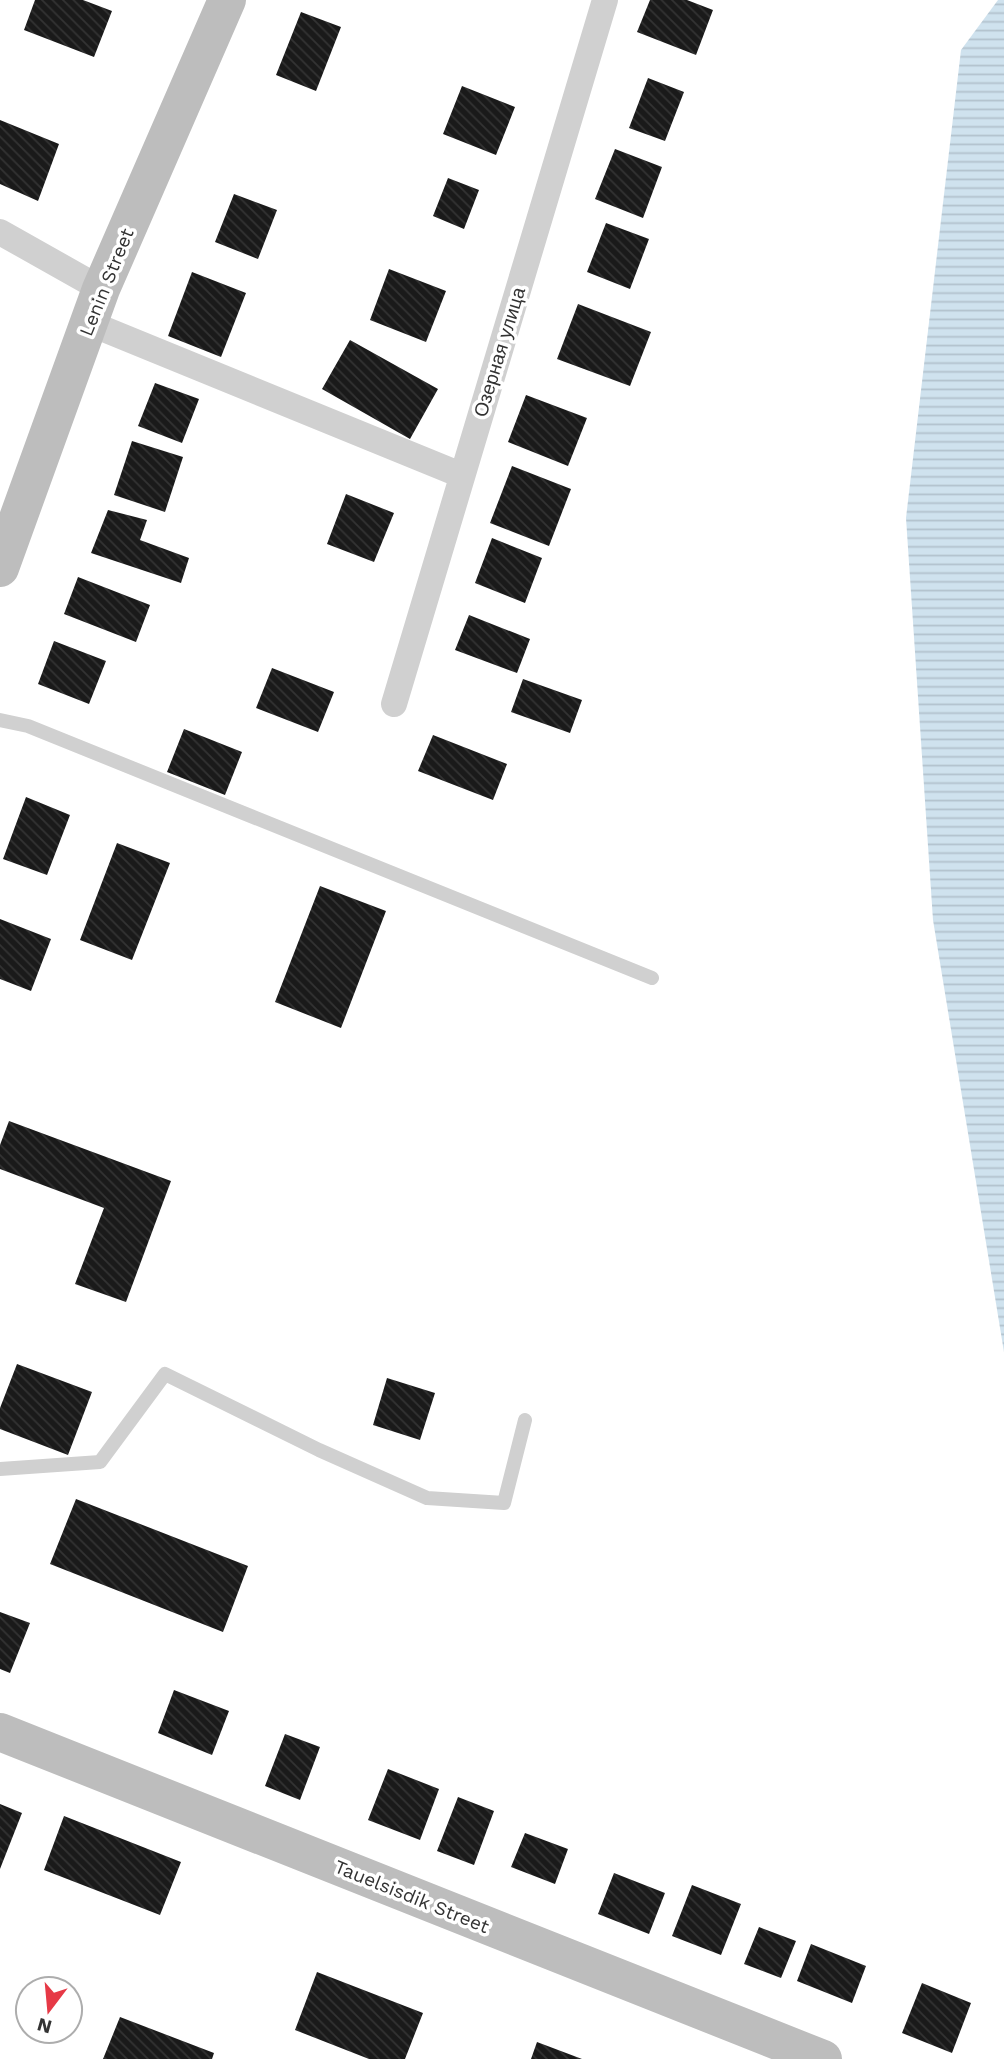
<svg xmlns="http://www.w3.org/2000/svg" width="1004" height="2059" font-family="'Work Sans',sans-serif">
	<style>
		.water { fill: url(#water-rules) }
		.building { fill: url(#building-back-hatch) }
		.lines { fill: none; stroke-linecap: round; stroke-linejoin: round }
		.lane { stroke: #d0d0d0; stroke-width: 14 }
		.street { stroke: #d0d0d0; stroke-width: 26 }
		.secondary { stroke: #bdbdbd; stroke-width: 38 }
		.labels { text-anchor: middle; stroke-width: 7; stroke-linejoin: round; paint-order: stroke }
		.street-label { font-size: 19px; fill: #333; stroke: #fff }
	</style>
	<defs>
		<pattern id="water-rules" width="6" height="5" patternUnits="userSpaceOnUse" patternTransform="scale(1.75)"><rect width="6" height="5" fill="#cfe2ee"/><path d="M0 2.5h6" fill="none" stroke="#b2c2cd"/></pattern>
		<pattern id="building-back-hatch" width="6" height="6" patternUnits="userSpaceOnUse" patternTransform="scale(1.75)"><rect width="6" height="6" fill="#1a1a1a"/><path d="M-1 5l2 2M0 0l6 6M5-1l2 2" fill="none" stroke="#333"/></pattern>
	</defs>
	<rect width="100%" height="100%" fill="#fff"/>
	<path class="water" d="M998 0H1004V1352L933 920 906 518 961 50Z"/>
	<path class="building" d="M35 0H83L112 11 94 57 24 30Z
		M650 0H687L713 10 696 55 637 32Z
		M301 12 341 27 316 91 276 75Z
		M648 78 684 92 665 141 629 128Z
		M462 86 515 107 496 155 443 134Z
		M0 120 59 144 38 201 0 184Z
		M615 149 662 167 643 218 595 199Z
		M448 178 479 190 464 229 433 216Z
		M234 194 277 210 258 259 215 242Z
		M606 223 649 239 630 289 587 272Z
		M389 269 446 291 426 342 370 320Z
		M192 272 246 293 221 357 168 336Z
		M578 304 651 332 630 386 557 359Z
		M350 340 438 389 410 439 322 389Z
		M155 383 199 399 182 443 138 426Z
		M526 395 587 418 568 466 508 442Z
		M132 441 183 457 165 512 114 495Z
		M512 466 571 489 549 546 490 523Z
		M346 494 394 513 374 562 327 544Z
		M108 510 147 520 140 540 189 558 181 583 91 553Z
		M492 538 542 558 525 603 475 583Z
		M78 577 150 605 136 642 64 614Z
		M469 615 530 639 517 673 455 650Z
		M54 641 106 661 89 704 38 684Z
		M272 668 334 692 318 732 256 708Z
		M523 679 582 700 570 733 511 712Z
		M184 729 242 752 225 795 167 772Z
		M433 735 507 764 493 800 418 771Z
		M26 797 70 815 47 875 3 859Z
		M117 843 170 863 132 960 80 940Z
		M320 886 386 911 341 1028 275 1002Z
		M0 919 51 939 31 991 0 979Z
		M9 1121 171 1181 126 1302 75 1284 104 1208 0 1169V1145Z
		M17 1364 92 1392 68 1455 0 1429V1408Z
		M387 1378 435 1393 420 1440 373 1425Z
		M76 1499 248 1566 223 1632 50 1564Z
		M0 1612 30 1623 10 1673 0 1669Z
		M174 1690 229 1711 212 1755 158 1733Z
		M285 1734 320 1747 300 1800 265 1786Z
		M388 1769 439 1789 420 1840 368 1820Z
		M458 1797 494 1811 474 1865 437 1851Z
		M0 1804 22 1813 0 1869Z
		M64 1816 181 1862 160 1915 44 1870Z
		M525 1833 568 1849 555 1884 511 1867Z
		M614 1873 665 1893 649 1934 598 1914Z
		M692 1885 741 1904 721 1955 672 1936Z
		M759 1927 796 1941 781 1978 744 1964Z
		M811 1944 866 1966 852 2003 797 1981Z
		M317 1972 423 2013 405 2059H369L295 2030Z
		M922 1983 971 2003 952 2053 902 2033Z
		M120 2017 214 2053 212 2059H103Z
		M537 2042 582 2059H531Z"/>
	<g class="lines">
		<path class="lane" d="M0 720 28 726 652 978
			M0 1469 100 1462 165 1374 319 1450 427 1498 504 1503 525 1420"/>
		<path class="street" d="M0 232 101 289
			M89 323 461 475
			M394 704 605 0"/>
		<path class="secondary" d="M0 568 101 289 227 0
			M0 1732 823 2059"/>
	</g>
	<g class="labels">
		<g class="street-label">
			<text transform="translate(106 282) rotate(-68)" y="7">Lenin Street</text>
			<text transform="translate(499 352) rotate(-73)" y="7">Озерная улица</text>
			<text transform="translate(412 1896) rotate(22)" y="7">Tauelsisdik Street</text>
		</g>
	</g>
	<g transform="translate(49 2010) rotate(196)"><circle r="33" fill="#ffffff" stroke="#adadad" stroke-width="2"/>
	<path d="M0-5L12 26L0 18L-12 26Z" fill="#e63946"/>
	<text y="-10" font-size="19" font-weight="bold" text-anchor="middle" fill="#333333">N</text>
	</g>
</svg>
